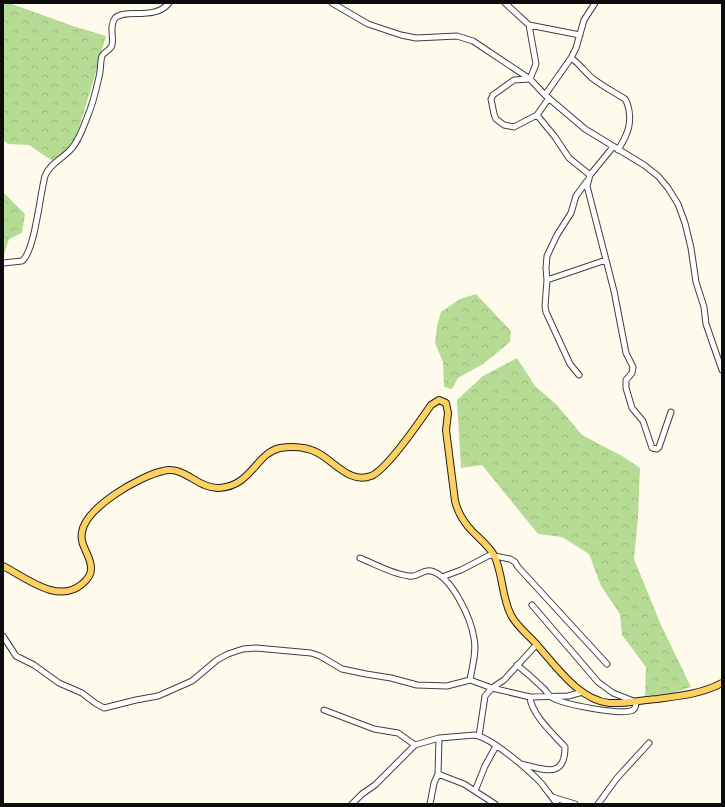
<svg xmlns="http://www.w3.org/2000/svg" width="725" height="807" font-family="'Crimson Pro',serif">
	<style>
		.forest { fill: url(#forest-crowns) }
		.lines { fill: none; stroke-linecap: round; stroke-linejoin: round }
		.minor-casing { stroke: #3f3f3f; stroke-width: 7 }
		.major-casing { stroke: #1d1d1d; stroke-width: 8 }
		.minor { stroke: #fff; stroke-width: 5 }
		.major { stroke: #fcd15f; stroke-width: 6 }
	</style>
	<defs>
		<pattern id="forest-crowns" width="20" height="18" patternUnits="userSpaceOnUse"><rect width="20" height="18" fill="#b6db94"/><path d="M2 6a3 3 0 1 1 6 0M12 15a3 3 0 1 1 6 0" fill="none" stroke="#9bbb7e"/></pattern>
	</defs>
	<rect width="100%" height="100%" fill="#fffbec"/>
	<path class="forest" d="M3 3H9L73 26 106 36 96 72 74 144 54 162 29 145 8 144 3 140Z
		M3 194H5L25 214 22 233 9 239 3 258Z
		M476 294 511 331 510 342 483 364 458 378 452 389 444 387 443 362 435 343 437 326 441 312 460 299Z
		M517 358 535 386 557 405 582 435 622 456 640 468 638 517 634 559 661 625 691 687 672 693 645 696 646 667 622 635 620 614 601 586 589 554 562 537 538 534 482 465 461 468 457 400 483 376Z"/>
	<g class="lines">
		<g class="minor-casing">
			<path id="minor" d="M332 3 368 24 401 35 416 38 457 36 473 41 530 79 545 95 585 129 644 165 658 176 668 188 678 204 685 223 691 248 696 282 704 307 706 324 722 370
				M505 3 529 25 536 64 530 79 514 80 493 95 491 99 494 114 496 119 504 125 514 127 537 115 549 98
				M529 25 580 35
				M571 58C579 63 584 71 592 78 602 86 614 92 625 99 631 109 631 125 626 135 624 140 621 145 618 150
				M545 95 571 58 576 48 584 20 595 3
				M537 115 555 137 569 158 590 175
				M613 147 590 175 587 186 614 291 626 353 633 367 632 373 626 380V388L632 408 643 421 652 448 657 449 659 447 671 412
				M3 263 22 261C35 251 40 194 45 176 49 164 64 158 72 148 79 140 84 126 88 115 93 104 96 90 99 77 101 71 100 62 102 56 104 52 111 50 112 45 114 37 109 26 115 18 125 8 155 21 169 3
				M547 280 606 260
				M579 375 570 364 546 312 545 306 547 280 546 268 547 256 557 235 571 213 576 196 587 181
				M360 558C375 564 392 574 409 576 418 578 422 569 431 571 452 576 471 619 474 638 477 652 472 667 470 680
				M442 577 461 570 490 555 510 559 515 562 518 567 607 664
				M3 636 16 656 34 665 59 683 82 693 95 703 104 708 136 700 158 696 192 681 217 660 228 654 243 649 256 648 311 653 320 656 342 669 366 674 391 678 417 685 447 686 470 680 492 688 530 697 568 696 583 692
				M517 665C526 672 535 680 543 688 546 690 548 695 551 697 561 704 622 716 633 710 636 708 636 705 636 702L613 693 598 682 532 605
				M324 710 374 729 398 733 415 745
				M479 736 485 696 492 688 504 680 537 644
				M439 738 438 774 464 784 495 804
				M521 764C543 769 565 780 565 747 554 735 531 714 530 697
				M475 791 485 766 496 746
				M552 797 575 804
				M352 804 362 794 375 785 415 745 439 738 475 735C492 738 530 771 542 784 547 791 552 797 557 804
				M430 804 434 783 438 774
				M598 804 617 778 649 743"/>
		</g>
		<g class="major-casing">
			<path id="major" d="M3 566C25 577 58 605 82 584 87 580 91 576 91 569 92 556 79 546 82 532 86 507 140 476 163 471 184 465 198 489 219 488 252 486 256 453 280 448 293 446 307 447 318 453 335 462 350 484 371 476 387 470 420 421 431 405L439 400 446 403 448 413 446 430 455 501C458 513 464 523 473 532 481 540 490 547 495 557 503 576 502 598 511 615 517 627 529 635 537 645 556 666 579 700 609 703 625 704 641 700 657 699 680 696 701 694 722 683"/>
		</g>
		<use href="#minor" class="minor"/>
		<use href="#major" class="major"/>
	</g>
	<rect width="725" height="807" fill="none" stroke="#0c0c0c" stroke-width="8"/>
</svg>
